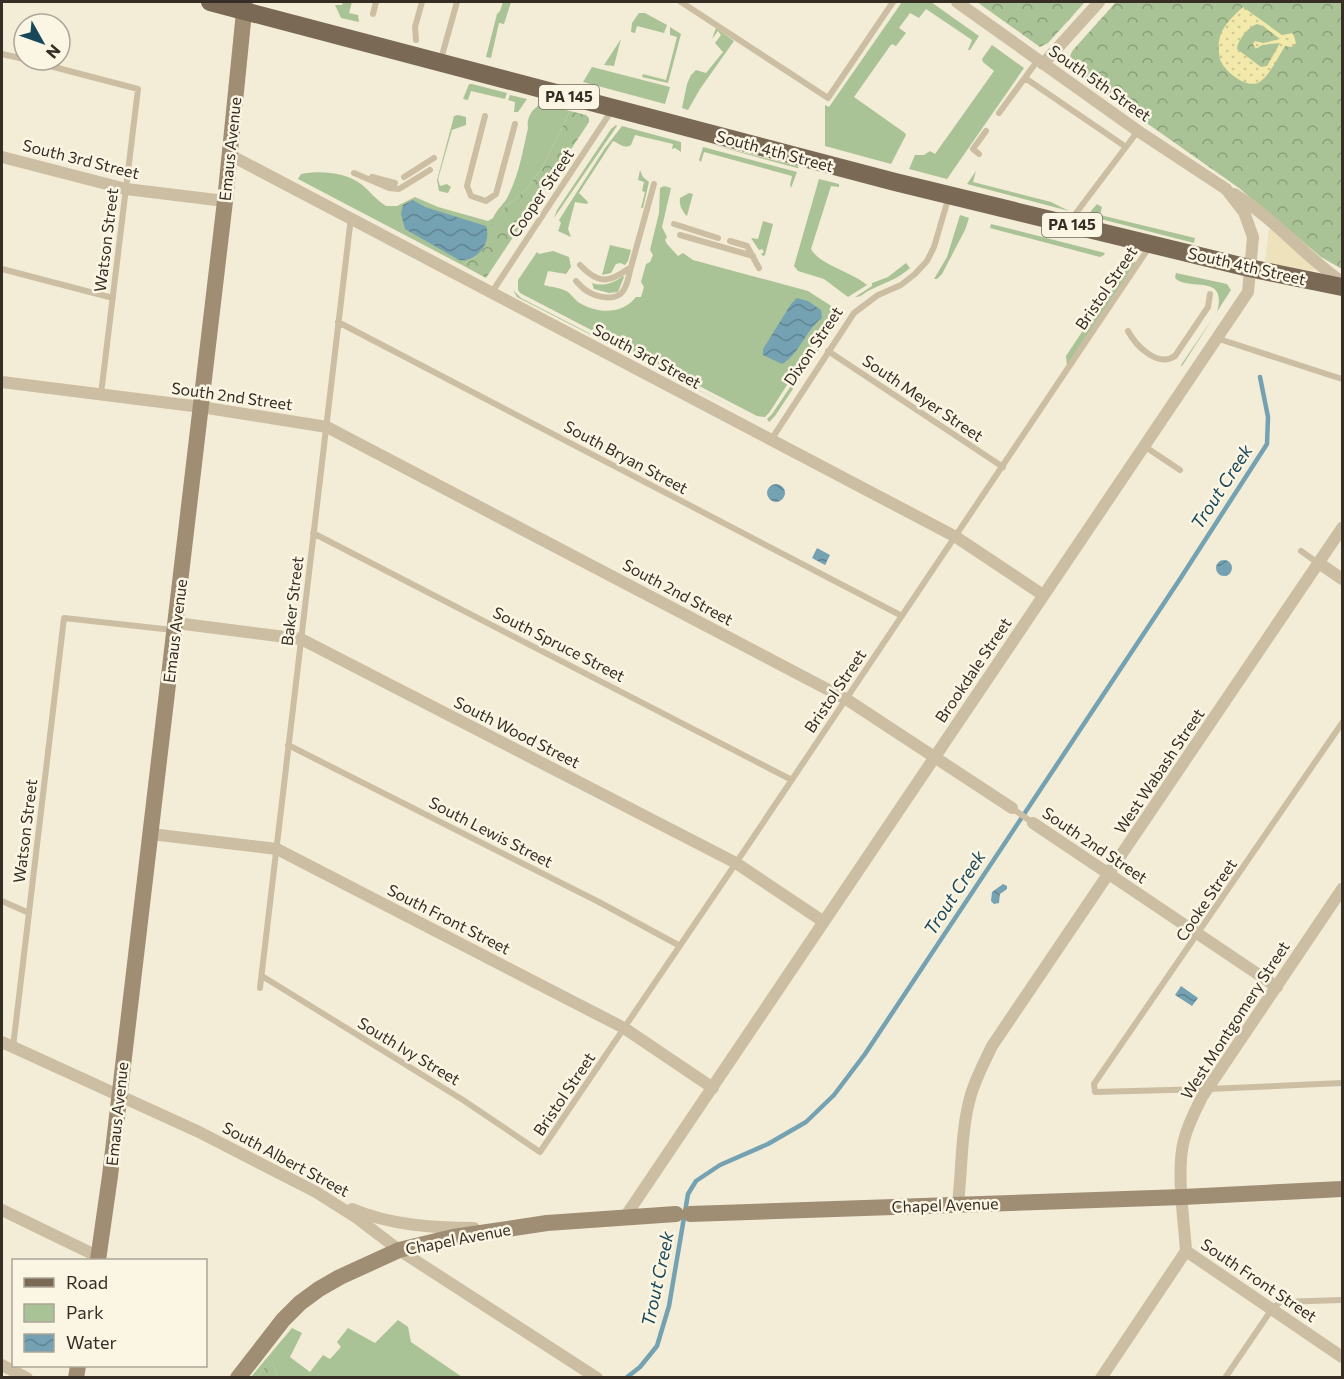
<svg xmlns="http://www.w3.org/2000/svg" width="1344" height="1379" font-family="Commissioner,sans-serif">
	<style>
		.green { fill: #aac396 }
		.forest { fill: url(#forest-crowns) }
		.sand { fill: url(#sand-dots); fill-rule: evenodd }
		.plaza { fill: #ede2bc }
		.water { fill: url(#water-waves) }
		.lines { fill: none; stroke-linecap: round; stroke-linejoin: round }
		.stream { stroke: #74a2b2; stroke-width: 4.5 }
		.lane { stroke: #ccbea2; stroke-width: 6 }
		.street { stroke: #ccbea2; stroke-width: 12 }
		.secondary { stroke: #9f8d74; stroke-width: 16 }
		.primary { stroke: #796955; stroke-width: 18 }
		.labels { text-anchor: middle; stroke-width: 5; stroke-linejoin: round; paint-order: stroke }
		.shield { fill: #fbf5e4; stroke: #716a5e; stroke-width: 1.5 }
		.shield-label { font-size: 15px; font-weight: bold; fill: #362e25 }
		.street-label { font-size: 16px; fill: #362e25; stroke: #fbf5e4 }
		.water-label { font-size: 18px; font-style: italic; fill: #18475a; stroke: #fbf5e4 }
	</style>
	<defs>
		<pattern id="forest-crowns" width="20" height="18" patternUnits="userSpaceOnUse" patternTransform="scale(1.5)"><rect width="20" height="18" fill="#aac396"/><path d="M2 6a3 3 0 1 1 6 0M12 15a3 3 0 1 1 6 0" fill="none" stroke="#8b9f7a"/></pattern>
		<pattern id="sand-dots" width="8" height="8" patternUnits="userSpaceOnUse" patternTransform="scale(1.5)"><rect width="8" height="8" fill="#f2e9aa"/><path d="M2 2h.1M6 6h.1" fill="none" stroke="#d0c892" stroke-width="1.8" stroke-linecap="round"/></pattern>
		<pattern id="water-waves" width="16" height="10" patternUnits="userSpaceOnUse" patternTransform="scale(1.5)"><rect width="16" height="10" fill="#74a2b2"/><path d="M0 5q4-4 8 0t8 0" fill="none" stroke="#608491"/></pattern>
	</defs>
	<rect width="100%" height="100%" fill="#f3ecd7"/>
	<path class="green" d="M343 2H352L349 13 358 15 359 22 341 18 335 5H342Z
		M503 2H511L504 24 499 23 491 58 486 57 497 14 500 11Z
		M902 2H931L979 36 970 50H968L972 40 926 9 919 18 910 13 899 28 906 33 896 46 892 44 890 46 854 97 905 133 906 135 891 164 825 146V105L829 107Z
		M639 13H645L667 25 664 33 637 26 635 33 631 32 632 23Z
		M670 27 681 34 668 83 642 77 643 74 666 80 677 37 670 35Z
		M716 28 734 41 700 89 688 110 682 108 687 84 691 75 696 70 706 73 723 52 715 43 721 35 718 31 712 39Z
		M621 39 614 66 604 65Z
		M992 45 1024 68 947 179 909 169 915 155H924L930 151 935 154 994 71 983 62 982 59Z
		M592 67 670 87 665 104 583 82Z
		M469 84H472L507 93 505 99 471 91 468 100 463 99Z
		M510 95 527 99 518 112H514L515 102 508 100Z
		M542 103 570 111 542 168 526 190 505 207 475 257 462 265 298 179 301 174C319 170 346 172 361 184 370 191 376 200 386 206H397L415 197 438 207 488 221 493 218C498 207 505 204 509 194 519 174 523 150 528 128 526 117 533 108 542 103Z
		M458 115 466 117V125L452 130 438 179 440 186 447 184 451 187 448 193 439 191 437 180 453 120 454 116Z
		M616 125 617 126 554 218 557 210 611 129Z
		M622 126 681 142V152L675 148 672 149 673 144 635 135 631 145C624 149 620 144 613 141L579 193 588 202 587 204 575 202 568 229 571 237 558 231 561 223 559 220 605 148Z
		M706 143 797 166 799 168H797Z
		M703 147 797 172 791 188 790 185 792 176 704 152 701 162 699 160Z
		M640 170 643 177 649 182 643 208H641L645 192 642 191 644 182 638 180Z
		M976 171 973 182 1051 202 1069 211 967 184Z
		M819 179 839 184V187L831 186 811 249C820 265 850 271 867 285L848 297 824 279 798 271 794 266Z
		M664 186 671 188 662 227 667 237 665 240 667 244 678 256 683 253 693 260 808 291 836 309 769 413 765 417 757 416 520 293 518 290V280L537 252 539 254 553 251 569 257 571 267 566 274 548 271 544 285C551 287 562 288 568 292 572 295 574 299 578 302 597 314 622 315 636 297H641L644 287 641 282 646 264 650 262 653 255 650 250 659 213 660 188Z
		M689 193 693 194 687 216C682 211 679 205 680 198Z
		M1097 204 1102 207 1100 215 1195 238 1194 243 1089 216 1091 211Z
		M960 215 969 218 965 230 942 274 937 279H934L947 257Z
		M763 221 773 224 765 255 763 256 761 254 764 252 762 249 759 250 751 238 758 239Z
		M991 224 1105 253 1104 255 1100 257 990 228Z
		M610 245 631 250 628 261 625 265 620 263 616 264 611 273 602 275Z
		M1126 259 1136 262 1067 366 1066 356 1119 276Z
		M906 263 910 268C897 280 883 283 868 291 863 294 861 297 855 297L872 286V283L888 277Z
		M1176 273 1227 284 1231 290 1182 366 1181 365 1217 312C1228 272 1188 292 1175 278Z
		M623 276 624 277 618 292 609 293 594 289 592 283C604 287 613 283 623 276Z
		M513 290 521 298 763 423 517 297Z
		M838 316V321L775 416 769 422 767 419 772 414Z
		M398 1320 408 1327 411 1342 462 1377H277L272 1360 257 1377 250 1378 292 1328 302 1333 290 1357 310 1372 323 1355 330 1359 341 1347 337 1342 348 1328 375 1343Z"/>
	<path class="forest" d="M977 2H1085L1048 43 1040 47Z
		M1116 2H1342V269L1321 257 1239 188 1074 72C1069 63 1068 58 1073 50Z
		M570 111 586 115 589 118V122L486 278 462 265 475 257 489 233 486 226 494 224 505 207 526 190 542 168Z
		M272 1359 277 1377H257Z"/>
	<path class="sand" d="M1243 7 1282 35 1293 33 1296 43 1292 47 1285 46C1278 57 1271 73 1261 81 1249 91 1224 72 1220 59 1219 54 1218 46 1219 41 1221 27 1233 16 1243 7ZM1257 24 1263 26 1280 39 1263 43 1255 41 1253 44 1256 49 1262 45 1280 43 1267 66 1261 67 1237 49C1238 40 1248 27 1257 24Z"/>
	<path class="plaza" d="M1269 229 1272 230 1315 268 1313 271 1265 262Z"/>
	<path class="water" d="M413 200 425 207 486 226C492 242 477 263 459 260L405 229 401 214 403 205Z
		M797 298 808 301 821 310 822 318C805 330 801 353 782 364L763 355V349L791 304Z
		M767 493a9 9 0 1 1 18 0a9 9 0 1 1-18 0Z
		M817 548 830 555 825 565 812 558Z
		M1216 568a8 8 0 1 1 16 0a8 8 0 1 1-16 0Z
		M1003 884 1007 886V889L1000 894 999 903 994 904 991 901 992 892Z
		M1181 986 1198 998 1192 1006 1175 995Z"/>
	<g class="lines">
		<path class="stream" d="M626 1378 640 1367 657 1346 669 1306 688 1194 696 1181 720 1165 768 1144 806 1122 834 1095 865 1054 1180 579 1267 444 1268 417 1260 377"/>
		<path class="lane" d="M681 2 828 98 893 2
			M373 14 376 2
			M416 40 415 27 422 2
			M2 54 24 59
			M441 59 457 2
			M27 60 138 89 101 394
			M1025 78 1126 147
			M999 113 1038 60
			M485 116 467 186 471 196 486 201 496 194 515 124
			M979 154 973 149 986 131
			M354 173 389 188 399 189 430 170
			M372 177 395 183
			M404 177 434 158
			M1070 221 1138 131
			M674 224 718 238
			M680 235 753 256
			M730 241 747 246 759 268
			M580 265C599 285 609 283 631 267L654 184
			M2 269 113 298
			M576 281C579 284 583 289 587 291 596 297 616 302 623 291 628 284 629 274 631 267
			M492 292 612 110
			M338 322 902 616
			M1128 331C1136 346 1158 368 1175 356L1208 307 1210 294
			M1216 338 1342 379
			M828 351 1003 467
			M771 440 854 313 878 295 901 285 915 274 927 261 934 247 949 196
			M1144 446 1180 470
			M313 533 792 780
			M1301 551 1318 563
			M1342 723 1094 1084 1095 1092 1208 1089 1342 1083
			M288 745 599 902 680 946
			M1012 808 1033 823
			M2 901 29 913
			M262 976 463 1100 540 1152 736 863 1150 246
			M260 988 351 217
			M13 1047 64 618 173 630
			M1225 1378 1272 1309 1280 1302 1342 1300"/>
		<path class="street" d="M1043 64 1099 2
			M230 155 956 537 1043 595
			M2 157 126 189 225 201
			M1234 194C1274 218 1304 256 1342 282
			M2 382 201 407 327 427 846 699 1012 808
			M1319 563 1342 579
			M176 623 301 639 736 863 824 922
			M1033 823 1277 987
			M151 834 277 849 624 1028 713 1088
			M2 1042 199 1132 316 1192 357 1218 399 1250 597 1378
			M958 1204C962 1169 961 1131 970 1098 975 1079 984 1063 992 1046L1342 528
			M352 1209C390 1225 433 1228 474 1228
			M2 1210 99 1257
			M625 1217 1248 292 1253 237 1244 212 1226 189 1138 131 957 2
			M1186 1251C1184 1219 1176 1170 1184 1140 1188 1124 1195 1111 1202 1097L1342 889
			M1186 1251 1342 1357
			M2 1365 27 1378
			M1101 1378 1186 1251"/>
		<path class="secondary" d="M690 1214 1183 1197 1342 1189
			M98 1260 110 1176 225 201 245 2
			M76 1378 78 1366
			M238 1378 283 1320 300 1303 319 1289 340 1277 399 1250 453 1237 547 1223 676 1214"/>
		<path class="primary" d="M210 2 895 182 1249 268 1342 287"/>
	</g>
	<g class="labels">
		<g class="shield">
			<rect x="539" y="85" width="60" height="24" rx="4.5"/>
			<rect x="1042" y="213" width="60" height="24" rx="4.5"/>
		</g>
		<g class="shield-label">
			<text x="569" y="102">PA 145</text>
			<text x="1072" y="230">PA 145</text>
		</g>
		<g class="street-label">
			<text transform="translate(1100 83) rotate(35)" y="6">South 5th Street</text>
			<text transform="translate(230 149) rotate(-84)" y="6">Emaus Avenue</text>
			<text transform="translate(775 151) rotate(15)" y="6">South 4th Street</text>
			<text transform="translate(81 159) rotate(14)" y="6">South 3rd Street</text>
			<text transform="translate(541 193) rotate(-56)" y="6">Cooper Street</text>
			<text transform="translate(106 240) rotate(-83)" y="6">Watson Street</text>
			<text transform="translate(1247 266) rotate(13)" y="6">South 4th Street</text>
			<text transform="translate(1106 288) rotate(-56)" y="6">Bristol Street</text>
			<text transform="translate(813 346) rotate(-56)" y="6">Dixon Street</text>
			<text transform="translate(647 356) rotate(28)" y="6">South 3rd Street</text>
			<text transform="translate(232 396) rotate(8)" y="6">South 2nd Street</text>
			<text transform="translate(923 398) rotate(34)" y="6">South Meyer Street</text>
			<text transform="translate(626 457) rotate(28)" y="6">South Bryan Street</text>
			<text transform="translate(678 592) rotate(28)" y="6">South 2nd Street</text>
			<text transform="translate(292 601) rotate(-83)" y="6">Baker Street</text>
			<text transform="translate(175 631) rotate(-83)" y="6">Emaus Avenue</text>
			<text transform="translate(559 644) rotate(27)" y="6">South Spruce Street</text>
			<text transform="translate(973 670) rotate(-56)" y="6">Brookdale Street</text>
			<text transform="translate(835 691) rotate(-56)" y="6">Bristol Street</text>
			<text transform="translate(517 732) rotate(27)" y="6">South Wood Street</text>
			<text transform="translate(1159 771) rotate(-56)" y="6">West Wabash Street</text>
			<text transform="translate(25 831) rotate(-83)" y="6">Watson Street</text>
			<text transform="translate(491 832) rotate(27)" y="6">South Lewis Street</text>
			<text transform="translate(1095 845) rotate(34)" y="6">South 2nd Street</text>
			<text transform="translate(1206 900) rotate(-56)" y="6">Cooke Street</text>
			<text transform="translate(449 919) rotate(27)" y="6">South Front Street</text>
			<text transform="translate(1235 1020) rotate(-57)" y="6">West Montgomery Street</text>
			<text transform="translate(409 1051) rotate(31)" y="6">South Ivy Street</text>
			<text transform="translate(564 1094) rotate(-56)" y="6">Bristol Street</text>
			<text transform="translate(117 1114) rotate(-84)" y="6">Emaus Avenue</text>
			<text transform="translate(286 1159) rotate(28)" y="6">South Albert Street</text>
			<text transform="translate(945 1205) rotate(-2)" y="6">Chapel Avenue</text>
			<text transform="translate(458 1239) rotate(-11)" y="6">Chapel Avenue</text>
			<text transform="translate(1259 1280) rotate(34)" y="6">South Front Street</text>
		</g>
		<g class="water-label">
			<text transform="translate(1222 487) rotate(-57)" y="6">Trout Creek</text>
			<text transform="translate(955 893) rotate(-57)" y="6">Trout Creek</text>
			<text transform="translate(658 1279) rotate(-78)" y="6">Trout Creek</text>
		</g>
	</g>
	<rect width="1344" height="1379" fill="none" stroke="#362e25" stroke-width="6"/>
	<rect x="12" y="1259" width="195" height="108" fill="#fbf5e4" stroke="#aca598" stroke-width="1.5"/>
	<rect x="24" y="1278" width="30" height="9" fill="#796955" stroke="#aca598" stroke-width="1.5"/>
	<text x="66" y="1289" font-size="18" fill="#362e25">Road</text>
	<rect x="24" y="1304" width="30" height="18" fill="#aac396" stroke="#aca598" stroke-width="1.5"/>
	<text x="66" y="1319" font-size="18" fill="#362e25">Park</text>
	<rect x="24" y="1334" width="30" height="18" fill="url(#water-waves)" stroke="#aca598" stroke-width="1.5"/>
	<text x="66" y="1349" font-size="18" fill="#362e25">Water</text>
	<g transform="translate(42 42) rotate(130)"><circle r="28" fill="#fbf5e4" stroke="#aca598" stroke-width="1.5"/>
	<path d="M0-4.5L10 22L0 15L-10 22Z" fill="#18475a"/>
	<text y="-9" font-size="16" font-weight="bold" text-anchor="middle" fill="#362e25">N</text>
	</g>
</svg>
